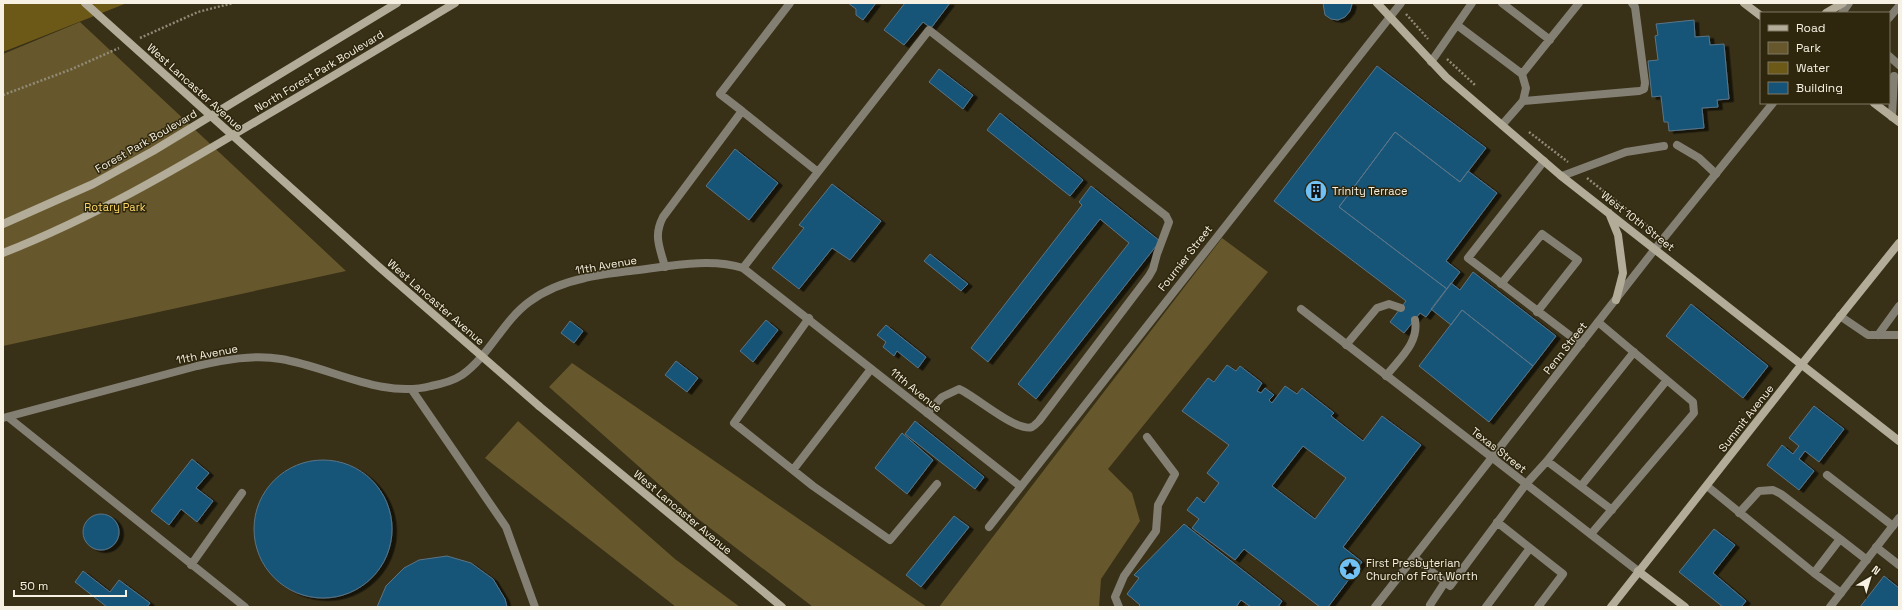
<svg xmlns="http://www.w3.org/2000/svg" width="1902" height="610" font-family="'Space Grotesk',sans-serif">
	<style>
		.green { fill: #66582c }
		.water { fill: #6d5917 }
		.building { fill: #155478; stroke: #5b7587; fill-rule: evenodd; filter: url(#shadow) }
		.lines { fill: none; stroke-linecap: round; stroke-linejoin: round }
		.path { stroke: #918a76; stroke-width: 2.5; stroke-dasharray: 2 2; stroke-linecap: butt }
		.lane { stroke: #837f73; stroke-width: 8 }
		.street { stroke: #837f73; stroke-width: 8 }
		.secondary { stroke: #b2ac98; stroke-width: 8 }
		.secondary-bridge { stroke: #b2ac98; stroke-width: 8 }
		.labels { text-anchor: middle; stroke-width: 3; stroke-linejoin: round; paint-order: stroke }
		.street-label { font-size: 11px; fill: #f6f1e2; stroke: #2e260d }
		.poi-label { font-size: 11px; fill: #f6f1e2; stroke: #2e260d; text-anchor: start }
		.park-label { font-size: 11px; fill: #fed968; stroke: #2e260d }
	</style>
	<defs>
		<filter id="shadow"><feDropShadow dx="4.5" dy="2.5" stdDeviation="0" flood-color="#0009"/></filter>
	</defs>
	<rect width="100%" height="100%" fill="#383017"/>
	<path class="green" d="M80 22 346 271 3 346V54Z
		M1222 238 1268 272 1108 469 1132 493 1140 521 1101 579 1099 607H939Z
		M572 363 921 603 927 607H813L697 518 549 387Z
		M518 421 675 559 740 607H676L485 458Z"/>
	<path class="water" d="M3 3H127L3 52Z"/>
	<path class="building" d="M848 3H876L863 20 856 15V9Z
		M905 3H950L931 28 923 22 904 45 884 30Z
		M1323 3H1351L1352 4 1350 11 1345 17 1338 20 1331 19 1325 15Z
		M1694 20 1695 37 1709 36 1710 45 1724 44 1729 99 1717 100 1718 107 1702 108 1704 128 1669 131 1668 122H1664L1661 96 1652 97 1648 61 1658 60 1655 36 1658 35 1656 24Z
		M1377 66 1486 148 1460 182 1395 132 1339 207 1447 289 1426 317 1420 313 1404 333 1390 322 1406 301 1274 201Z
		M939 69 973 95 963 109 929 82Z
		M1000 113 1083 180 1070 196 987 130Z
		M1395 132 1460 182 1468 171 1497 193 1446 261 1460 272 1447 289 1339 207Z
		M735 149 778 183 749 220 706 186Z
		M832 184 881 221 850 260 832 248 799 289 772 268 804 228 799 225Z
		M1091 186 1160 241 1036 399 1018 384 1129 243 1100 219 988 362 971 348 1082 205 1079 202Z
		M930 254 968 284 961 291 924 261Z
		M1473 272 1556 336 1533 366 1462 310 1451 325 1431 309 1451 283 1460 290Z
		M1691 304 1768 366 1743 398 1666 336Z
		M1462 310 1533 366 1489 422 1419 366Z
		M766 320 778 330 753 362 740 351Z
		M570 321 583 331 574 343 561 333Z
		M886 325 926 357 918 368 897 351 894 356 883 347 886 342 877 335Z
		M676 361 698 378 687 392 665 375Z
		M1227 365 1236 371 1240 366 1262 383 1257 391 1261 393 1265 388 1274 395 1269 400 1272 403 1285 386 1297 394 1302 388 1334 413 1331 416 1363 441 1382 416 1421 445 1343 547 1362 562 1328 607H1320L1244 549 1235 560 1192 528 1199 519 1187 510 1197 497 1204 503 1219 483 1207 473 1229 445 1182 411 1208 378 1214 382ZM1303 446 1346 478 1315 519 1272 486Z
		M1814 406 1844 429 1819 462 1805 451 1799 459 1814 471 1799 490 1767 465 1782 445 1793 454 1799 446 1789 438Z
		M915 421 984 477 975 489 905 434Z
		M902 433 933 460 907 494 875 468Z
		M192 459 209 473 196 488 213 501 197 522 181 509 169 525 151 511Z
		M254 529a69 69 0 1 1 138 0a69 69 0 1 1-138 0Z
		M83 532a18 18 0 1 1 36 0a18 18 0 1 1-36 0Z
		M954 516 969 527 921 587 906 575Z
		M1184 524 1282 601 1278 607H1251L1241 600 1236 607H1138L1140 605 1127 594 1139 578 1134 575Z
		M1714 529 1735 545 1713 573 1746 601 1741 607H1723L1679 572Z
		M447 556 471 563 493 579 505 599 507 607H377L386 586 404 568 419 560Z
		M83 571 110 592 119 580 150 603 147 607H107L75 582Z
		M1884 576 1899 588V607H1860Z"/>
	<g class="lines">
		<path class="path" d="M1406 14 1428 39
			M140 38 198 12 233 3
			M1447 59 1475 85
			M3 95 72 69 119 48
			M1529 132 1568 162
			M1587 178 1654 231V233"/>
		<path class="lane" d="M1502 3 1550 40
			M1889 18 1899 6
			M1457 25 1522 74 1526 88 1523 101 1502 125
			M1889 56 1899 65
			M1431 62 1472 3
			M1522 74 1579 3
			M1523 101 1639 91 1644 89 1645 83 1635 7 1632 3
			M742 111 720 94 790 3
			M1892 117 1894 76
			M1677 145 1699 158 1716 174
			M1544 161 1468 258 1581 344
			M818 172 929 30 1166 216 1169 222 1157 254 1153 269 1149 276 1039 421C1037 423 1034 426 1032 427 1017 433 974 395 959 389L942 397 927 413
			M1562 176 1626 152 1664 146
			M665 267C660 248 653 236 663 217L742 111 818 172 743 268
			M1501 284 1542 234 1578 260 1537 312
			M1840 316 1868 335H1899
			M809 318 734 423 813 486 890 540 937 484
			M1878 335 1899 306
			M1346 345 1377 308 1389 304 1401 308
			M1386 376C1400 358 1419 343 1415 320
			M412 390 506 527 535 607
			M8 417 245 607
			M1547 461 1634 352
			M793 470 871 369
			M1827 475 1893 526
			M1581 486 1667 380
			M1707 486 1814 573 1840 539 1867 560
			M1739 513 1759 491 1773 490 1781 494 1840 539
			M1497 522 1563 574 1538 607
			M1591 534 1694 413 1693 402 1598 322
			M1876 547 1899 565
			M1415 558 1450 586 1526 484 1547 461 1612 510
			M191 565 242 493
			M1814 573 1841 593
			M1430 605 1445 582
			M1119 607 1115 597 1124 576 1156 531 1158 505 1175 474 1147 437
			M1486 607 1530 548"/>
		<path class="street" d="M1842 13 1849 3
			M1301 309 1638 571
			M3 418 197 366C224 360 254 354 281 359 330 367 382 399 431 386 441 384 453 381 462 375 489 356 503 321 529 302 545 290 566 282 585 278 599 274 615 273 630 271 665 267 709 257 743 268L1020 486
			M989 527 1401 3
			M1375 607 1655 249 1773 103
			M1830 607 1899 518"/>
		<path class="secondary" d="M1377 3 1446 77 1560 175 1899 441
			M1744 3 1761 16
			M1826 13 1843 3
			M1874 103 1899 122
			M1609 213 1618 235 1623 273 1616 300
			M3 224 93 184 153 151 397 3
			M3 253C92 218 173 171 255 122 322 83 388 43 455 3
			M539 406 782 607
			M1638 571 1685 607
			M1611 607 1802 364 1899 243"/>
		<path class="secondary-bridge" d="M85 3 378 266 539 406"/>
	</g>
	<defs>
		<g id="building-disc" transform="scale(1.15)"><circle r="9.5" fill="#72c1f5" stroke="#2e260d"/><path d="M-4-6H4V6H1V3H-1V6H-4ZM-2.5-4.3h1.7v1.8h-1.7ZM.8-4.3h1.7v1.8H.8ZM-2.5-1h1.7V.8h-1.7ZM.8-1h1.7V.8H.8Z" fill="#111"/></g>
		<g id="sight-disc" transform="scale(1.15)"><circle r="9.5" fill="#72c1f5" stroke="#2e260d"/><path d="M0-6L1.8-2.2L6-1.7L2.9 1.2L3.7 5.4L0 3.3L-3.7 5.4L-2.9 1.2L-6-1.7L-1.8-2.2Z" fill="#111"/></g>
	</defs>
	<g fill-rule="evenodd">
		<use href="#building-disc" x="1316" y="191"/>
		<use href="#sight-disc" x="1350" y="569"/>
	</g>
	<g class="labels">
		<g class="street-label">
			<text transform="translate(319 71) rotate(-31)" y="4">North Forest Park Boulevard</text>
			<text transform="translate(195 87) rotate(42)" y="4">West Lancaster Avenue</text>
			<text transform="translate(146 141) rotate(-30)" y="4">Forest Park Boulevard</text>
			<text transform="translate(1638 221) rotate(38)" y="4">West 10th Street</text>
			<text transform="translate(1185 258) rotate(-52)" y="4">Fournier Street</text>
			<text transform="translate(606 265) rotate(-10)" y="4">11th Avenue</text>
			<text transform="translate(436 302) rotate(41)" y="4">West Lancaster Avenue</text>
			<text transform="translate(1565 348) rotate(-52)" y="4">Penn Street</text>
			<text transform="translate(207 354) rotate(-11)" y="4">11th Avenue</text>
			<text transform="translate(916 390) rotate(39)" y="4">11th Avenue</text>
			<text transform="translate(1746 418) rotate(-52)" y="4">Summit Avenue</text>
			<text transform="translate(1499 450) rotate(38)" y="4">Texas Street</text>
			<text transform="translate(683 512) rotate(40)" y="4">West Lancaster Avenue</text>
		</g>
		<g class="poi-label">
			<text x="1332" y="195">Trinity Terrace</text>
			<text x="1366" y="567">First Presbyterian<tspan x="1366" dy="13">Church of Fort Worth</tspan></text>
		</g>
		<g class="park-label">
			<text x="115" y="211">Rotary Park</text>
		</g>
	</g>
	<rect width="1902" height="610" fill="none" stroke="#f6f1e2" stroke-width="8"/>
	<rect x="1760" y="12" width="130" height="92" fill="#2e260d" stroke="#7e7762"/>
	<rect x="1768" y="25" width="20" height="6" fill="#b2ac98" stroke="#7e7762"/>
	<text x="1796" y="32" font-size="12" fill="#f6f1e2">Road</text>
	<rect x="1768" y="42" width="20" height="12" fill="#66582c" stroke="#7e7762"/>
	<text x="1796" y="52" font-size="12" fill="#f6f1e2">Park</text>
	<rect x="1768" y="62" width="20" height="12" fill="#6d5917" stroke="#7e7762"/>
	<text x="1796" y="72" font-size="12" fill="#f6f1e2">Water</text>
	<rect x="1768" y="82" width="20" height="12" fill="#155478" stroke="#7e7762"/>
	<text x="1796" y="92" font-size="12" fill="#f6f1e2">Building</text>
	<g transform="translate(1870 578) rotate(38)" stroke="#2e260d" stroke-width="3" paint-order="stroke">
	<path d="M0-3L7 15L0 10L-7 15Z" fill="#f6f1e2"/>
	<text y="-6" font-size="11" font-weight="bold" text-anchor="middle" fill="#f6f1e2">N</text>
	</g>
	<path d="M14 590v6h112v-6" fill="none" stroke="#f6f1e2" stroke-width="2"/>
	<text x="20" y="590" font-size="12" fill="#f6f1e2" stroke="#2e260d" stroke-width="3" paint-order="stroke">50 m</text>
</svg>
